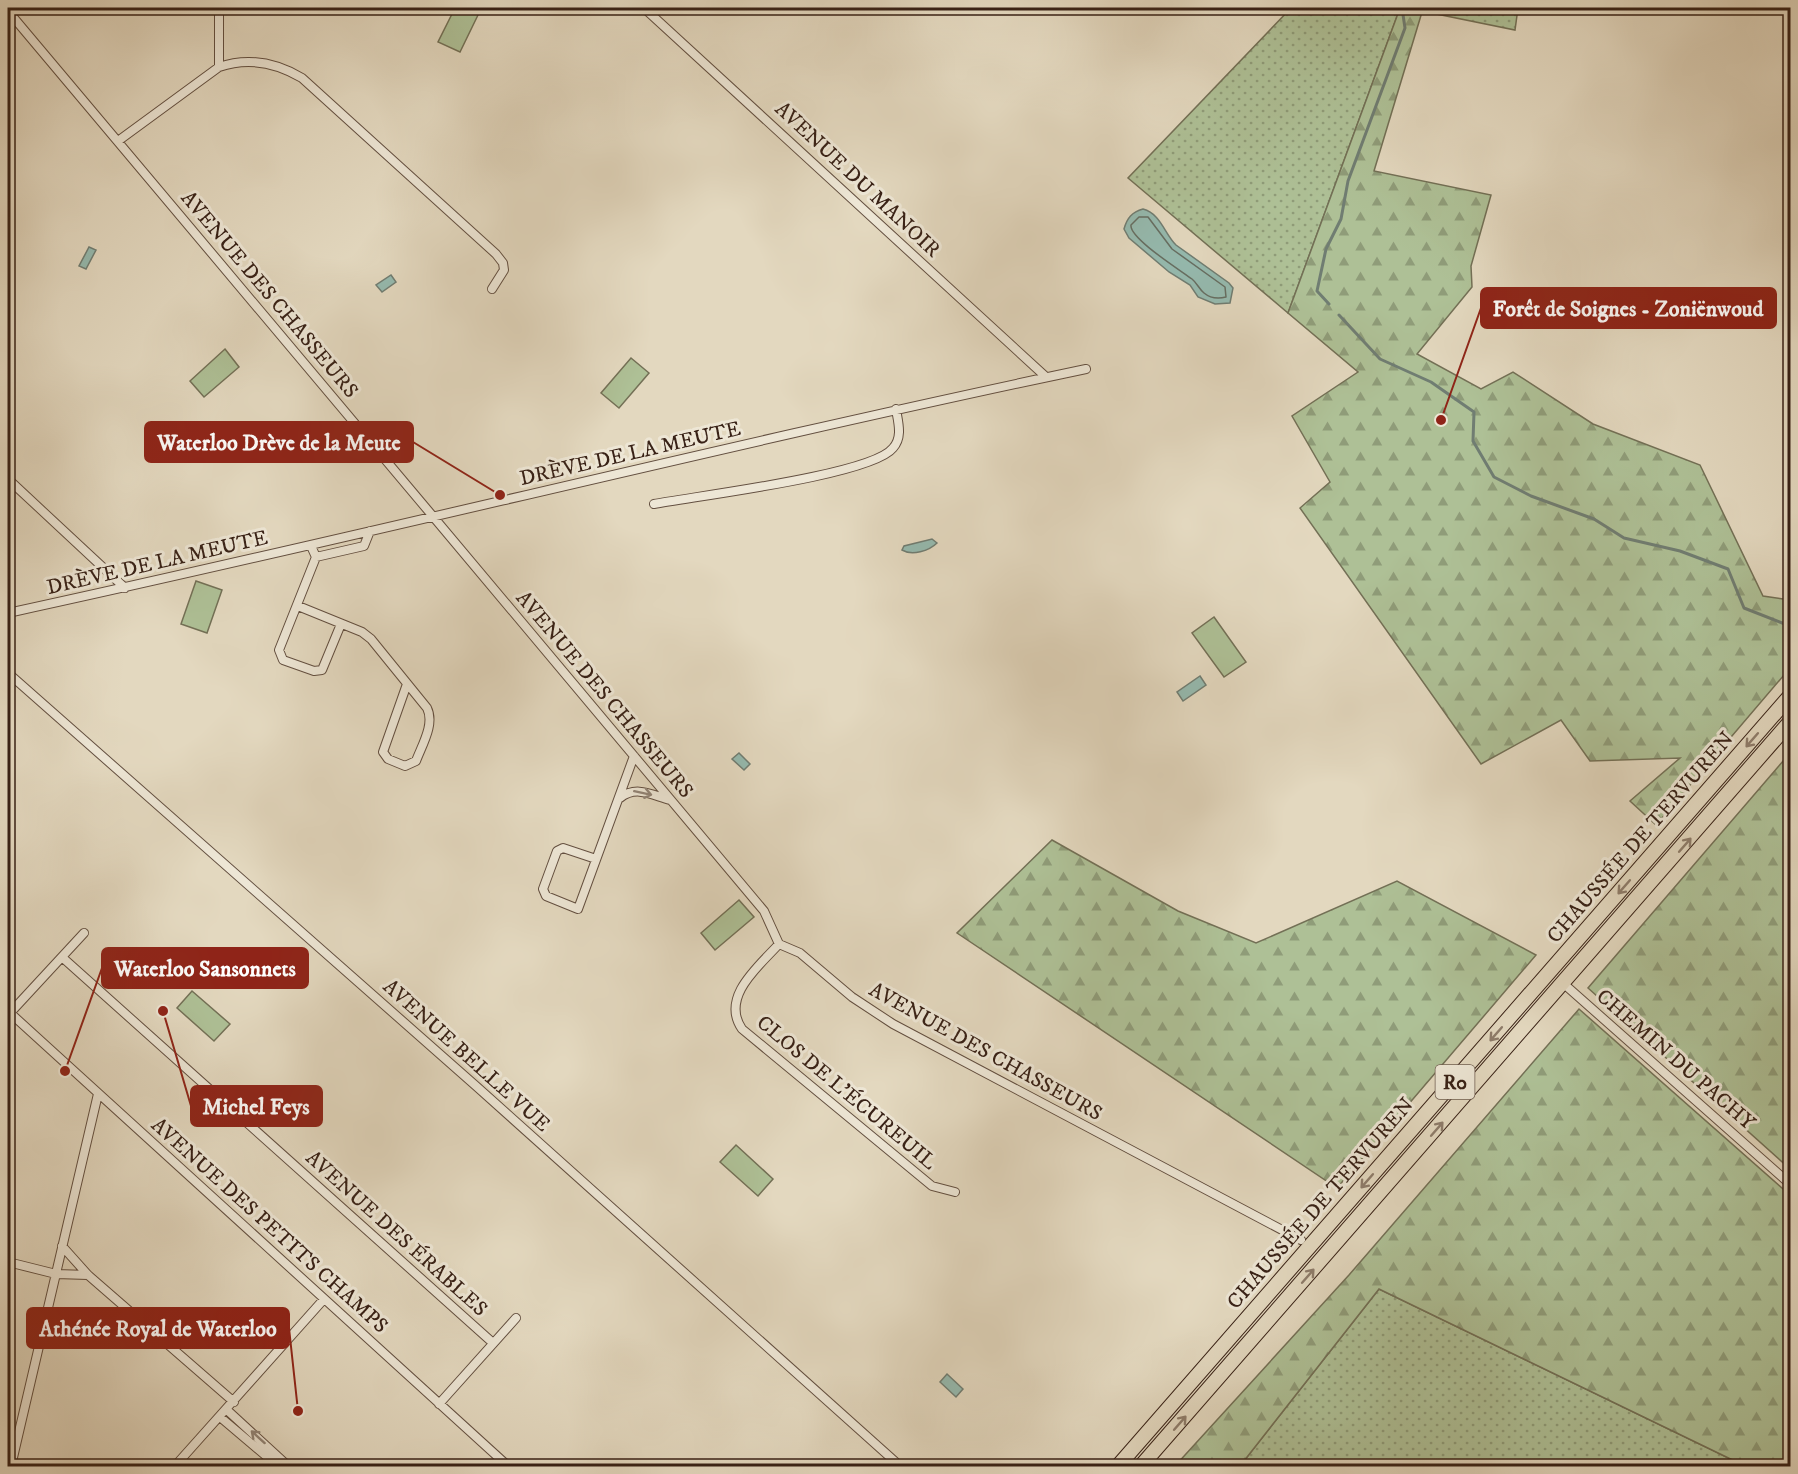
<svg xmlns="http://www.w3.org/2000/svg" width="1798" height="1474" font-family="'IM FELL DW Pica',serif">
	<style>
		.grass { fill: url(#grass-dots); stroke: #737056; stroke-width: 1.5 }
		.forest { fill: url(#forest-firs); stroke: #737056; stroke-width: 1.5 }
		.pitch { fill: #aec096; stroke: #737056; stroke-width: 1.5 }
		.water { fill: #95baaf; stroke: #707d72; stroke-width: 1.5 }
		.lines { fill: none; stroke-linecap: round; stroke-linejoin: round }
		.shore { stroke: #666e62; stroke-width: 1.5 }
		.stream { stroke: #707d72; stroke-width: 3 }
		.street-casing { stroke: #634f40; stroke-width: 10 }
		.highway-casing { stroke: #382116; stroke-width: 16 }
		.street { stroke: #ede6d5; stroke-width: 8 }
		.highway { stroke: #e3d8bf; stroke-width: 14 }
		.oneway { stroke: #8e7c6a }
		.oneway2 { stroke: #928476 }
		.labels { text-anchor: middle; stroke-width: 6; stroke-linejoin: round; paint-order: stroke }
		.shield { fill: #ede6d5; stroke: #6e5c4f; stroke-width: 1.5 }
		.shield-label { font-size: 20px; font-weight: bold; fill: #382116 }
		.street-label { font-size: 21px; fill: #382116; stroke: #ede6d5 }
		.leader { fill: none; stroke: #8f2418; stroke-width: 2 }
		.callout-dot { fill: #8f2418; stroke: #ede6d5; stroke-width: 2 }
		.callout { fill: #8f2418; stroke: #8f2418; stroke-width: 2 }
		.callout-label { font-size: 22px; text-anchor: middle; font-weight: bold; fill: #fff }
	</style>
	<defs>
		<pattern id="grass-dots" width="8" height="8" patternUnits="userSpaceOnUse" patternTransform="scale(1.5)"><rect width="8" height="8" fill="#aec096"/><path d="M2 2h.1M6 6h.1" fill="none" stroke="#8f9c79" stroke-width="1.8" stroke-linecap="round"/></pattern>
		<pattern id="forest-firs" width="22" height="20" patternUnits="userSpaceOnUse" patternTransform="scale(1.5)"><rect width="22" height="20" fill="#aec096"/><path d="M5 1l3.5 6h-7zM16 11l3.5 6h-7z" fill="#8f9c79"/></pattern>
	</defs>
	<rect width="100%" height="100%" fill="#e3d8bf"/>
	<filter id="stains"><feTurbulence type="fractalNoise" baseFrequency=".00333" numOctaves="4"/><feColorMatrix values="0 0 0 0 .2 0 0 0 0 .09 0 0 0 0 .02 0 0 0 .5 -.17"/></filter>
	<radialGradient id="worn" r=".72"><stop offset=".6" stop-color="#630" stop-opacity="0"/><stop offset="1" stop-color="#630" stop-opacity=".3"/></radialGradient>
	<path class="grass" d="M1291 8H1400L1288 313 1128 178Z
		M1407 8H1518L1515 30Z
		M1379 1289 1745 1466H1240Z"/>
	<path class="forest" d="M1400 8 1422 12 1374 171 1491 195 1471 266 1472 287 1417 354 1481 389 1513 372 1593 424 1700 465 1763 596 1790 600V668L1656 825 1630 801 1680 758 1590 761 1561 720 1481 764 1300 508 1330 482 1292 416 1358 372 1288 313Z
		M1790 753V1169L1588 988Z
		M1052 840 1178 911 1256 943 1397 881 1536 955 1337 1188 957 933Z
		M1579 1009 1790 1195V1466H1745L1379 1289 1240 1466H1175L1349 1275Z"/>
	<path class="pitch" d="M455 8H467L479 13 460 52 438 42Z
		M225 349 239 367 204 397 190 381Z
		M631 358 649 373 619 408 601 393Z
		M196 581 222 590 207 633 181 624Z
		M1214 617 1246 662 1224 677 1192 633Z
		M739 900 754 917 715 950 701 933Z
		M192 991 230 1024 214 1041 177 1008Z
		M736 1145 773 1179 758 1196 720 1162Z"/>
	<path class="water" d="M1143 209C1161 214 1164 233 1176 245L1229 283 1233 288 1230 303 1215 304 1198 297 1190 285 1169 272 1129 238 1124 229C1127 218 1132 212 1143 209Z
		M89 247 96 250 86 269 79 266Z
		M391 275 396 282 382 292 376 285Z
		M932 539 937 543C929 551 912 556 902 550L904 546Z
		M1200 676 1206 685 1183 701 1177 692Z
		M739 753 750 764 744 770 732 759Z
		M947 1374 963 1389 956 1397 940 1382Z"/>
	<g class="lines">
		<path class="shore" d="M1139 217H1148L1172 249 1225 287 1226 297C1218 299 1210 298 1204 293 1199 289 1197 283 1192 279 1180 270 1129 238 1131 225Z"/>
		<path class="stream" d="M1329 304 1317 291 1326 249 1341 219 1348 181 1405 28 1402 8
			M1339 315 1380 359 1431 382 1474 412 1473 441 1494 477 1531 496 1594 519 1624 538 1680 551 1728 569 1744 608 1790 626"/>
		<g class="street-casing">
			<path id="street" d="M644 8 1046 377
				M8 11C262 309 511 612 764 911L779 944 800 953 852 997 893 1024 1301 1240
				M219 67V8
				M118 141 219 67C248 57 275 62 302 78L496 254 503 263 504 270 492 289
				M8 479 125 588
				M654 504C696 496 872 475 893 448 903 437 898 422 896 409
				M311 546 316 557 279 650 283 660 314 671 322 670 341 624
				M316 557 364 546 370 531
				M298 606 362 632 371 639 427 708C435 724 422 745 416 761L405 766 388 759 383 752 407 684
				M8 613C368 535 725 445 1086 369
				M8 673 476 1086 900 1466
				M620 798C636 785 652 795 670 800
				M596 859 563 848 557 851 543 889 546 896 578 909 634 756
				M779 944C759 966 720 997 742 1029L932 1186 955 1192
				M63 958 493 1343
				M1564 984 1790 1184
				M8 1011 508 1466
				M10 1013 84 933
				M62 1246 88 1275 234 1402
				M8 1262 56 1274 88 1275
				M439 1404 516 1318
				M227 1410 288 1466
				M220 1417 278 1466
				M11 1466 98 1094
				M175 1466 324 1299"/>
		</g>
		<g class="highway-casing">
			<path id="highway" d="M1118 1466 1790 696
				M1141 1466 1790 722"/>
		</g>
		<use href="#street" class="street"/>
		<use href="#highway" class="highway"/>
	</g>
	<defs><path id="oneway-shaft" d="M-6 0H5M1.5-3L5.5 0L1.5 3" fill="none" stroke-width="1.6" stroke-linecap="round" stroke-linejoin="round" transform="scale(1.5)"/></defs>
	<g class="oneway">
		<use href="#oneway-shaft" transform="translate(1752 740) rotate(131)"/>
		<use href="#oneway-shaft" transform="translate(1685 845) rotate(-49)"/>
		<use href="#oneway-shaft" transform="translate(1624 887) rotate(131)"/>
		<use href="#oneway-shaft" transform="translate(1496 1034) rotate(131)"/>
		<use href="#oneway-shaft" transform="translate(1437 1129) rotate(-49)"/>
		<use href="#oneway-shaft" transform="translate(1367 1181) rotate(131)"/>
		<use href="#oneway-shaft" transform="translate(1308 1276) rotate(-49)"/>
		<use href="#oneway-shaft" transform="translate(1180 1423) rotate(-49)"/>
	</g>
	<g class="oneway2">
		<use href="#oneway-shaft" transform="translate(643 793) rotate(12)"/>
		<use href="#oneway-shaft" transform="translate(258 1437) rotate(-138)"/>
	</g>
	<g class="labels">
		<rect class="shield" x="1435.5" y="1065" width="39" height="34" rx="4.5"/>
		<g class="shield-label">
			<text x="1455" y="1089">R0</text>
		</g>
		<g class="street-label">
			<text transform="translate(858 179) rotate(43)" y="7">AVENUE DU MANOIR</text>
			<text transform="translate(270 294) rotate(50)" y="7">AVENUE DES CHASSEURS</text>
			<text transform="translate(630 453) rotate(-13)" y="7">DRÈVE DE LA MEUTE</text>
			<text transform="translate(157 562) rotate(-13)" y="7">DRÈVE DE LA MEUTE</text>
			<text transform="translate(605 694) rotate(50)" y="7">AVENUE DES CHASSEURS</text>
			<text transform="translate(1640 837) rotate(-49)" y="7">CHAUSSÉE DE TERVUREN</text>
			<text transform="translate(986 1051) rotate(29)" y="7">AVENUE DES CHASSEURS</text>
			<text transform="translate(467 1055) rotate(42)" y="7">AVENUE BELLE VUE</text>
			<text transform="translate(1676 1059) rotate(41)" y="7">CHEMIN DU PACHY</text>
			<text transform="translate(847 1092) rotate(40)" y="7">CLOS DE L'ÉCUREUIL</text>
			<text transform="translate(1320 1203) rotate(-49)" y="7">CHAUSSÉE DE TERVUREN</text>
			<text transform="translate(270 1225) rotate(42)" y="7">AVENUE DES PETITS CHAMPS</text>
			<text transform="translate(397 1233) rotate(42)" y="7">AVENUE DES ÉRABLES</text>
		</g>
	</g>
	<path class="leader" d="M1441 420L1481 308M500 495L413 442M65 1071L102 968M163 1011L191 1106M298 1411L289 1328"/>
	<g class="callout-dot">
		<circle cx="1441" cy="420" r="6"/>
		<circle cx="500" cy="495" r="6"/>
		<circle cx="65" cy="1071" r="6"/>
		<circle cx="163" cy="1011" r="6"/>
		<circle cx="298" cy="1411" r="6"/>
	</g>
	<g class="callout">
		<rect x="1481" y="288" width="295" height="40" rx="6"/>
		<rect x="145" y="422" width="268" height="40" rx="6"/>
		<rect x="102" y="948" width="206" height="40" rx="6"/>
		<rect x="191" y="1086" width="131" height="40" rx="6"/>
		<rect x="27" y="1308" width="262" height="40" rx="6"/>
	</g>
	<g class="callout-label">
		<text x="1628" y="316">Forêt de Soignes - Zoniënwoud</text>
		<text x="279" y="450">Waterloo Drève de la Meute</text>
		<text x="205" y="976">Waterloo Sansonnets</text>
		<text x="256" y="1114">Michel Feys</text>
		<text x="158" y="1336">Athénée Royal de Waterloo</text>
	</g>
	<rect width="1798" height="1474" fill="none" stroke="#e3d8bf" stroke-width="30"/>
	<rect x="9" y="9" width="1780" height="1456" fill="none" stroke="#382116" stroke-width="3"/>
	<rect x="15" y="15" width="1768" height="1444" fill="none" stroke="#382116" stroke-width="1.5"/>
	<rect width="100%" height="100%" filter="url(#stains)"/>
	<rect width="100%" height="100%" fill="url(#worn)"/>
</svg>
